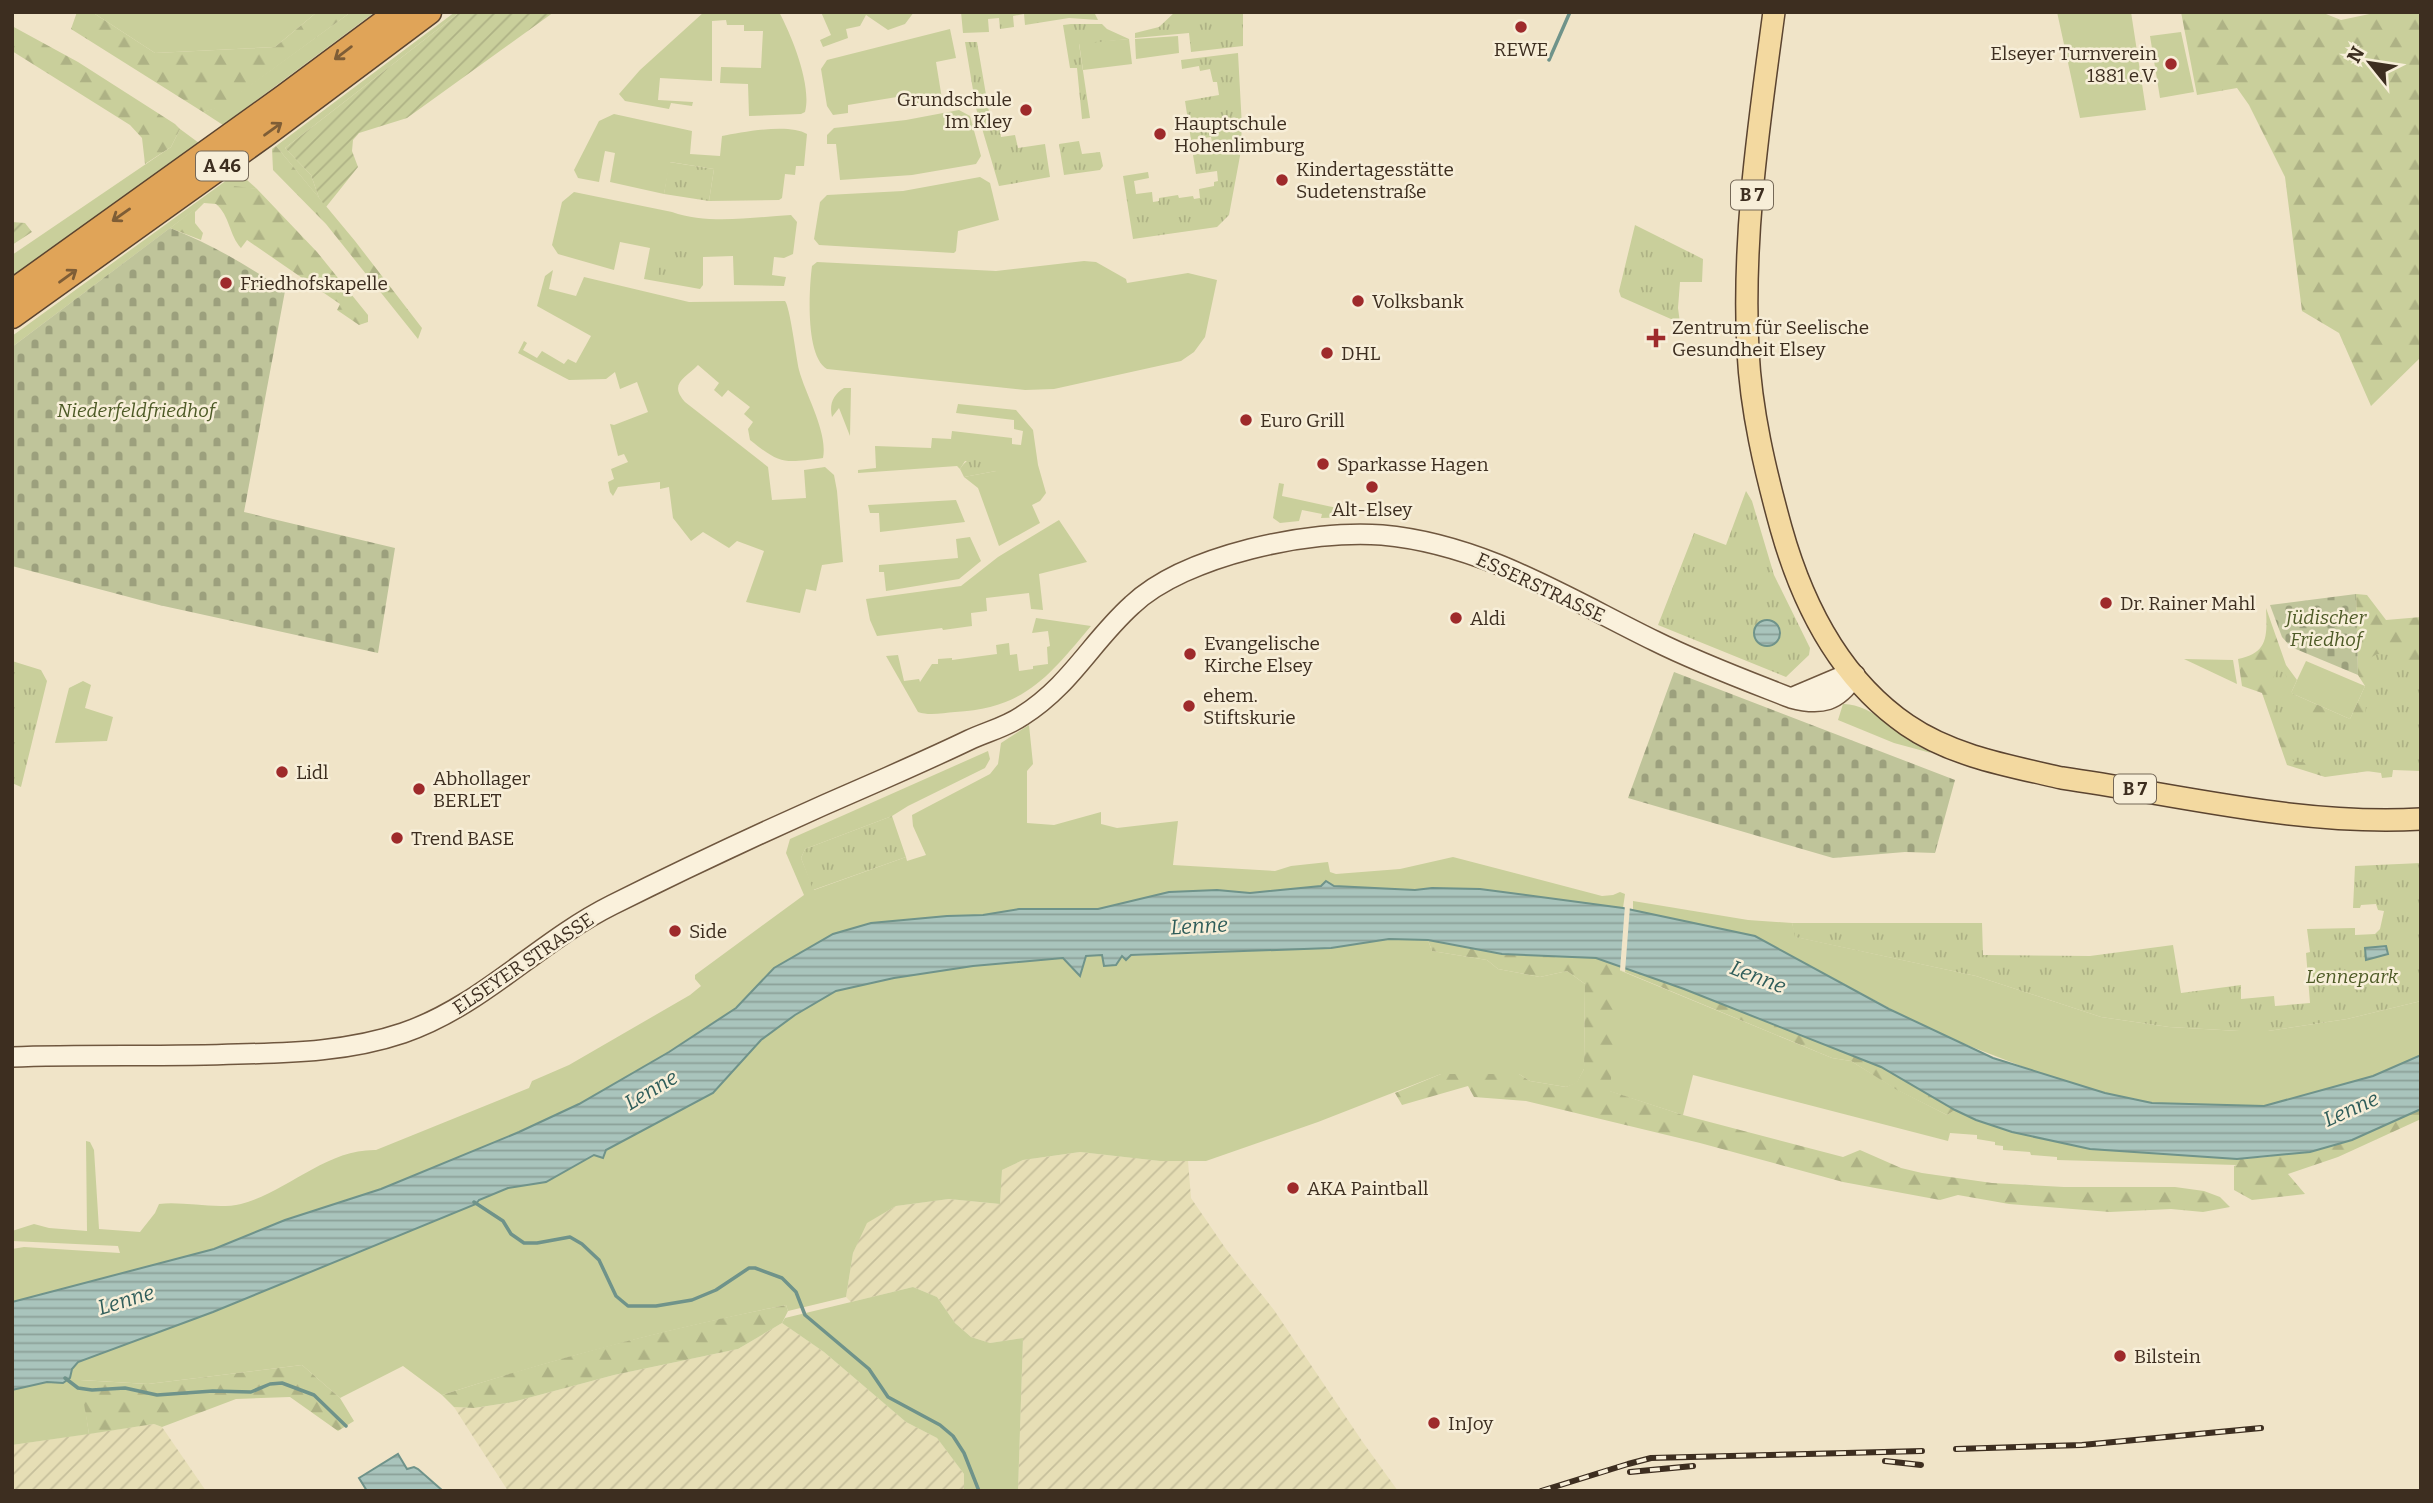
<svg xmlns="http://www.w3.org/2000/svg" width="2433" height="1503" font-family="Bitter,serif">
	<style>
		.farmland { fill: url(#farmland-furrows) }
		.grass { fill: #c9cf9b }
		.forest { fill: url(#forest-firs) }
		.cemetery { fill: url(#cemetery-stones) }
		.park { fill: url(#park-tufts) }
		.garden { fill: url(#garden-furrows) }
		.water { fill: url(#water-rules); stroke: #6f938a; stroke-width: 2 }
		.pier { fill: #f0e4c8 }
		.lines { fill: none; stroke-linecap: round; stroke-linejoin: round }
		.stream { stroke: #6f938a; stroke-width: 3.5 }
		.secondary-casing { stroke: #6f573f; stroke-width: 22 }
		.primary-casing { stroke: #5b4430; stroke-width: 24 }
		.motorway-casing { stroke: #5b4430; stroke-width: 27 }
		.secondary { stroke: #faf1dc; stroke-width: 19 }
		.primary { stroke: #f3d9a0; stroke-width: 21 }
		.motorway { stroke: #e0a458; stroke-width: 24 }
		.rail-casing { stroke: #3d2e20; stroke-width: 6 }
		.rail { stroke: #f7eed8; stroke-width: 3.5; stroke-dasharray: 10; stroke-linecap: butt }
		.oneway { stroke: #7e5d36 }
		.poi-dot { fill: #9e2a2b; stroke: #f7eed8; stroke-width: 2.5 }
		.labels { text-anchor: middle; stroke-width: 5; stroke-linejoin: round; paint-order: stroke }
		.shield { fill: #f7eed8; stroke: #756857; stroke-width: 2 }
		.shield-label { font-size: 18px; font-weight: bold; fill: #3d2e20 }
		.poi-label { font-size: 19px; fill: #3d2e20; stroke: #f7eed8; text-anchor: start }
		.park-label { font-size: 19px; font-style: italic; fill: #4d5a26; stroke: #f7eed8 }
		.street-label { font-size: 19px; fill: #3d2e20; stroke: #f7eed8 }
		.water-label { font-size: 21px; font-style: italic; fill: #2f5d5a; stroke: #f7eed8 }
	</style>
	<defs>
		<pattern id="farmland-furrows" width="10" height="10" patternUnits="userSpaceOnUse" patternTransform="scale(1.75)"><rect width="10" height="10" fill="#e6deb5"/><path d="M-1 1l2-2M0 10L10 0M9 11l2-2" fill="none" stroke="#c6bf9b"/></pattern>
		<pattern id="forest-firs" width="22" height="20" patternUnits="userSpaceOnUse" patternTransform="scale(1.75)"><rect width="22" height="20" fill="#c9cf9b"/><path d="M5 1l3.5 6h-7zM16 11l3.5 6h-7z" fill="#aeb285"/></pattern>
		<pattern id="cemetery-stones" width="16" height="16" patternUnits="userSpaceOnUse" patternTransform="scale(1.75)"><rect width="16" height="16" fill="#bfc49a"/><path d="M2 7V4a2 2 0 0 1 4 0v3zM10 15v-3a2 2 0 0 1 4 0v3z" fill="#9ca07d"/></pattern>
		<pattern id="park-tufts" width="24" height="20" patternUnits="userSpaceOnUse" patternTransform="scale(1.75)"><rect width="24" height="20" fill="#c9cf9b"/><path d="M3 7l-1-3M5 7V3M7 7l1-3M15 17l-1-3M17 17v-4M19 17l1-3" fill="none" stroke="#aeb285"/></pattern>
		<pattern id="garden-furrows" width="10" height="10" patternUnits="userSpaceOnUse" patternTransform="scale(1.75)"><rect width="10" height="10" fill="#c9cf9b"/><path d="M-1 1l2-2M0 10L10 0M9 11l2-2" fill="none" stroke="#aeb285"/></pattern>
		<pattern id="water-rules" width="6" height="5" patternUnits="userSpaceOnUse" patternTransform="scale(1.75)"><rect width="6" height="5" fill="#a9c4bc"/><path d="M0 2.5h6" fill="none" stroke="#8ba098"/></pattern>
	</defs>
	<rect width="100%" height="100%" fill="#f0e4c8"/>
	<path class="farmland" d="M1080 1152 1160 1161H1188L1191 1198 1226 1249 1274 1310 1362 1441 1398 1491H1018L1023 1338 990 1343 971 1337 955 1323 937 1297 913 1287 851 1302 846 1297 853 1253 866 1223 896 1206 949 1199 1000 1204 1002 1170 1023 1160Z
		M782 1323 824 1352 906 1422 937 1438 964 1474V1491H508L454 1407 474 1408 513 1402 614 1375 738 1349Z
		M154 1424 162 1427 206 1491H12V1445Z"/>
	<path class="grass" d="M92 12H317L275 47 155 53Z
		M351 12H375L223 125 203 112 221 106Z
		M455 12H460L285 148 311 175 319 198 276 146Z
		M704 12H779C792 36 812 86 805 112L801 114 749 116 748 84 720 83 721 67 761 68 763 31H744V25H727L726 20 712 21V81L660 78 658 100 693 102 692 106 671 103 669 109 625 101 619 94 640 70Z
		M821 12H914L905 24 888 30 866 15 860 26 846 29 848 38 823 47 820 40 831 35Z
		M2057 12H2131L2146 110 2080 118Z
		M950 29 956 58 936 62 942 99 906 105 903 96 848 105V113L833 115 827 106 821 69 827 60Z
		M2181 32 2194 92 2160 98 2150 36Z
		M1178 36 1179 53 1136 59 1135 39Z
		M1129 39 1132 64 1083 70 1079 43Z
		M959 110 970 116 981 156 976 164 912 175 840 180 836 144H827V135L834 128 906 120Z
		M614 114 692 131 690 154 720 156 722 136C743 132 789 123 807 134L804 166H796L795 175 785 174 782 198 779 200 709 201 714 169 670 162 664 194 610 182 615 153 605 151 599 182 578 178 574 170 599 121Z
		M180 129 199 143 101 216 12 278V255L171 147Z
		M238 172 257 189 226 186 12 347V336Z
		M980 177 990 183 999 220 958 231 956 251 954 253 819 245 814 239 820 202 827 195 903 191Z
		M574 192 672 212C709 225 753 217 791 215L797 222 793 254 784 258 774 257 772 275 786 277 784 286 734 285 733 256 703 257V285L700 289 644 279 650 248 620 242 614 270 558 254 552 245 562 202Z
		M1084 261 1096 262 1126 279 1127 283 1188 273 1217 280 1205 337 1194 352 1181 361 1054 389 1025 390 827 369C805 356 809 289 812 266L817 262 996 271Z
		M553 270 549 289 576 296 584 277 689 302 785 301C790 307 796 356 799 370 806 396 828 432 823 458 784 463 781 465 750 440L748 429 753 422 744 414 750 407 728 390 722 397 714 390 719 383 698 365C686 378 668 383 685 402L768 467 772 500 806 498 804 470 825 467 834 475 837 491 843 562 822 565 816 591 806 589 800 613 746 602 764 551 737 541 729 548 703 532 691 541 673 518 669 487 660 489V482L618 487 613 496 610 492 608 482 614 479 611 469 628 462 624 454 618 456 610 424 614 425 648 412 637 382 620 389 615 372 606 379 569 380 518 353 524 341 527 343 523 350 537 358 542 351 564 364 568 359 576 363 591 336 537 306 545 276Z
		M844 388H851L850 436 839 408 832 417C829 404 833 395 844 388Z
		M958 404 1016 410 1033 430 1038 465 1046 493 1040 501 1032 505 1040 523 999 546 978 488 964 477 996 471 965 461 960 469 957 466 858 473V470L876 468 875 446 931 448 932 438 951 439 952 431 1012 438V444L1021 445 1023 431 1014 429V420L956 413Z
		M1279 483 1284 484 1282 496 1346 510 1348 505 1353 506 1351 517 1321 518 1322 514 1302 510 1299 521 1280 523 1273 518Z
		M956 500 965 522 880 532 879 513H870L868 505Z
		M1059 520 1087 562 1039 574 1043 610 1031 609 1029 593 986 598 987 611 971 613 972 626 943 630 942 628 877 636 870 620 866 599 961 586 998 557Z
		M970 537 981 561 959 579 886 591 884 572H879V565L958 558 956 539Z
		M1036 618 1091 626C1048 677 1025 708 955 712 943 713 929 716 918 712L886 656 898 655 904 681 919 679 920 682 932 664H938V659L952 658V660L997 654 996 645 1009 643 1010 655 1017 654 1019 671 1033 669V666L1048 664 1047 647 1050 646 1048 631 1032 633Z
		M2184 659 2233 660 2237 684Z
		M2306 661 2365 686 2350 719 2291 693Z
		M83 681 91 685 85 708 113 717 107 741 55 743 69 688Z
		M1843 704C1870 703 1907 738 1931 753L1894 743 1838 720Z
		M1029 725 1033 764 1027 771V823L1054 825 1101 812V824L1117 828 1178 821 1173 865 1275 871 1291 866 1328 862 1330 872 1336 874 1400 869 1453 857 1602 896 1613 895 1620 892 1625 894 1623 908 1433 888 1415 890 1333 886 1326 881 1321 886 1250 893 1217 890 1169 892 1098 909H1019L983 915 947 916 871 923 833 935 774 968 736 1008 669 1052 579 1104 519 1132 381 1189 285 1220 214 1249 12 1302V1249L24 1247 120 1253 118 1246 12 1241V1231L34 1224 49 1228 87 1231 86 1141 90 1142 94 1150 99 1229 140 1232 155 1213 159 1204C185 1201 216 1210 241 1204 287 1192 326 1149 376 1150L529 1088 532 1081 569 1065 690 995 701 986 695 979V975L804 895 786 853 790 839 988 751 990 759 985 768 908 806 892 816 805 849 801 858 814 890 906 857 907 861 926 855 913 826 912 815 990 774 998 764 1001 743Z
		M1633 901 1748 920 1792 923 1796 937 1976 976 2101 1017 2169 1027 2239 1031H2268L2347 1019 2421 1001V1055L2373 1076 2264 1106 2152 1103 2105 1093 2047 1076 1936 1033 1752 935 1633 910Z
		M1388 939 1428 940 1432 951 1487 960 1498 969 1540 977 1567 971 1585 984 1584 1069 1577 1083 1566 1087 1530 1081 1519 1074H1441L1318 1122 1206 1161H1160L1080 1152 1023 1160 1002 1170 1000 1204 949 1199 896 1206 867 1223 853 1253 846 1297 788 1311 786 1305C670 1328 555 1359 442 1395L403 1366 340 1398 302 1365 148 1384 81 1380 89 1434 12 1445V1390L47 1382 63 1383 70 1378 72 1369 78 1362 213 1312 476 1204 478 1200 508 1188 546 1182 594 1155 603 1158 606 1150 713 1093 761 1040 795 1015 836 991 894 978 973 966 1063 958 1081 975 1086 956 1103 955 1104 965 1122 956 1126 960 1131 956 1331 948Z
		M1619 970 1832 1058 1851 1061 1898 1090 1947 1115 1955 1110 2012 1132 2090 1149 2222 1157 2237 1159V1165L2057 1160V1157L2031 1155 2030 1152 2003 1150V1146L1995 1145V1142L1977 1139V1135L1950 1133 1948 1141 1693 1075 1683 1115 1609 1091Z
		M913 1287 937 1297 955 1323 971 1337 990 1343 1023 1338 1018 1491H964V1474L937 1438 906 1422 824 1352 782 1323 785 1318Z"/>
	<path class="forest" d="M77 12H92L155 53 275 47 317 12H351L221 107 203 112 71 29Z
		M2181 12H2321L2341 20 2379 12H2421V357L2371 406 2339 333 2302 311 2285 177 2249 105 2237 88 2197 95Z
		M12 26 78 62 175 124 180 129 171 147 145 164 142 138 130 125 12 51Z
		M276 146 355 241 422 328 418 339 326 224 273 170 272 149Z
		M226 185 257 189 317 252 368 315V322L359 325 337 310 340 304 247 240 241 248C229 235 230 216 216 204L204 203 195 212V223L203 233 201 240 170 228Z
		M2356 594 2367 595 2386 620 2421 617V764L2325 777 2287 765 2262 693 2242 686 2238 659C2269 653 2267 635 2266 608L2286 665 2297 680 2291 693 2350 719 2365 686 2358 675Z
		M1428 940 1502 954 1596 958 1684 989 1881 1067 1955 1110 1947 1115 1897 1090 1851 1061 1832 1058 1620 970 1610 1091 1683 1115 1843 1157 1860 1150 1901 1168 1922 1173 1992 1183 2064 1187H2175L2204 1191 2220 1197 2230 1207 2203 1212 2171 1209 2110 1212 2009 1204 1958 1195 1940 1200 1843 1182 1700 1143 1526 1101 1474 1097 1468 1086 1402 1105 1395 1093 1441 1074H1519L1530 1081 1566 1087 1577 1082 1584 1069 1585 984 1567 971 1540 977 1498 969 1487 960 1432 951Z
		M2421 1109V1119L2338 1157 2288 1174 2305 1194 2252 1200 2234 1190V1166L2237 1165V1159L2268 1157 2384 1124Z
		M786 1305 788 1311 782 1323 738 1349 614 1375 513 1402 474 1408 454 1407 442 1395C555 1358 670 1328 786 1305Z
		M302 1365 340 1398 354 1421 338 1431 290 1397 236 1399 162 1427 154 1424 89 1434 80 1380 148 1384Z"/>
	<path class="cemetery" d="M170 228C213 245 247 265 285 291L244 512 395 548 378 653 159 605 12 566V347Z
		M2356 594 2358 675 2291 647 2282 637 2270 605Z
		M1674 672 1955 780 1935 853 1905 852 1833 858 1628 798Z"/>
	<path class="park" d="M961 12H1094L1098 20 1069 18 1025 25 1024 14 1013 16 1014 27 1000 29 999 18 988 19 989 32 963 33Z
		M1175 12H1243V46L1191 52 1189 33 1135 38V33L1159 27Z
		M1071 24H1102L1107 29 1129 39 1079 44 1090 118 1082 119 1077 68H1070L1063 25Z
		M965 42H977L990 118 998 117 1001 137 1015 135 1018 148 1045 144 1050 177 999 186 976 108Z
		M1238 53 1242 127 1240 156 1229 215 1217 227 1133 239 1123 176 1148 172 1149 178 1134 181 1136 194 1152 192 1153 202 1159 201V198L1178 195 1179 198 1193 196 1194 199 1200 198 1199 189 1214 186V182L1218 181 1217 171 1196 174 1193 155 1208 152V148L1213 147 1211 137 1191 140 1185 101 1219 95 1217 82H1213L1210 69 1200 71 1199 66 1182 69 1181 60Z
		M1079 141 1082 154 1100 152 1103 166 1100 170 1064 175 1059 144Z
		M669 162 714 169 709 201 664 194Z
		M1635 225 1703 259 1702 282H1680L1678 308 1680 323 1621 297 1619 291Z
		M662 248 697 254 692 282 658 276Z
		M992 456 996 471 964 477 960 469C968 456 978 457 992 456Z
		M1746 491 1752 501 1774 575 1810 648 1809 655 1786 677 1658 625 1694 533 1726 545Z
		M2377 654 2392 655 2421 664V771L2393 770 2392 777 2382 778 2381 773 2293 761 2269 686 2282 661C2285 671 2287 683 2292 693 2306 723 2338 721 2365 717L2370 658Z
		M12 661 41 670 47 681 21 787 12 783Z
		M892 816 906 857 813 890 801 858 805 849Z
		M2421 863V1001L2347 1019 2268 1031H2239L2169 1027 2101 1017 1976 976 1795 937 1792 923H1982L1983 955 2090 956 2173 945 2181 993 2241 985V999L2274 996 2275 1006 2310 1003 2306 953 2310 952 2307 929 2355 928V935L2375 934 2380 929 2384 911 2378 910 2376 904 2361 905 2360 908H2353L2355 866Z"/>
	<path class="garden" d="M460 12H554L407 118 359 133 353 140 352 151 358 167 326 207 319 198 311 175 285 148Z
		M12 222 25 223 32 232 12 245Z"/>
	<path class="water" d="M1754 633a13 13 0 1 1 26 0a13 13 0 1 1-26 0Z
		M1326 881 1334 886 1415 890 1432 888 1480 889 1623 908 1755 936 1889 1009 1993 1058 2105 1093 2152 1103 2264 1106 2373 1076 2421 1055V1109L2352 1140 2310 1152 2237 1159 2090 1149 2012 1132 1976 1120 1955 1110 1881 1067 1684 989 1596 958 1502 954 1428 940 1389 939 1331 948 1131 955 1126 960 1122 956 1116 965 1104 966 1102 955 1086 956 1080 976 1063 958 973 966 894 978 836 991 795 1015 761 1040 713 1093 606 1150 603 1158 594 1155 546 1182 508 1188 479 1200 476 1204 213 1312 78 1362 72 1369 70 1378 63 1383 47 1382 12 1390V1302L214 1249 285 1220 381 1189 519 1132 579 1104 669 1052 736 1008 774 968 833 934 871 923 947 916 983 915 1019 909H1098L1169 892 1217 890 1250 893 1321 886Z
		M2386 946 2388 954 2366 960 2365 948Z
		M398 1454 407 1469 414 1467 418 1469 443 1491H367L359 1478Z"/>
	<path class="pier" d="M1625 905 1630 906 1625 972 1620 970Z"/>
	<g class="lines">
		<path class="stream" d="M1549 60 1570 12
			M474 1202 503 1221 511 1234 524 1243H537L570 1237 582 1244 599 1260 616 1296 628 1306H656L692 1300 716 1290 749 1268H755L782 1278 796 1292 805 1315 869 1369 888 1397 940 1425 953 1436 964 1453 979 1491
			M65 1378 78 1388 92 1390 125 1388 157 1395 213 1391 251 1392 270 1384 282 1383 314 1395 346 1426"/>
		<g class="secondary-casing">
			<path id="secondary" d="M1791 698 1843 676 1855 675
				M12 1057C88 1054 163 1057 238 1054 294 1053 350 1051 403 1033 482 1006 538 942 612 905 702 860 795 817 888 777 915 765 942 753 969 740 986 732 1006 727 1022 716 1071 685 1091 642 1132 605 1185 555 1311 529 1382 535 1483 544 1567 598 1655 641 1699 663 1745 680 1791 698 1821 706 1838 702 1855 675"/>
		</g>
		<g class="primary-casing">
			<path id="primary" d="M1774 12C1759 124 1742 237 1748 351 1751 411 1765 470 1781 528 1802 603 1840 679 1907 725 1952 756 2009 766 2062 778 2180 795 2300 826 2421 819"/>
		</g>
		<g class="motorway-casing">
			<path id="motorway" d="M12 292 284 97 398 12
				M12 316 266 134 429 12"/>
		</g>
		<use href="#secondary" class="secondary"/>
		<use href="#primary" class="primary"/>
		<use href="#motorway" class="motorway"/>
		<g class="rail-casing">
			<path id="rail" d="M1956 1449 2082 1445 2261 1428
				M1885 1461 1921 1465
				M1630 1472 1693 1466
				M1541 1491 1628 1464 1651 1458 1922 1451"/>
		</g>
		<use href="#rail" class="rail"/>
	</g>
	<defs><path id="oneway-shaft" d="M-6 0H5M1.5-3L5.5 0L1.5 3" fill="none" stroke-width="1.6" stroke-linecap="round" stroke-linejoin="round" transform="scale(1.75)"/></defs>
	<g class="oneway">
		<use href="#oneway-shaft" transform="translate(343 53) rotate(143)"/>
		<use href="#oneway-shaft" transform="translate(273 129) rotate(-36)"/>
		<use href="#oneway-shaft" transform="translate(121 215) rotate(145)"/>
		<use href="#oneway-shaft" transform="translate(68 276) rotate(-36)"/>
	</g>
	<g class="poi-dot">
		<circle cx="1521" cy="27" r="7"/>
		<circle cx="2171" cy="64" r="7"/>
		<circle cx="1026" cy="110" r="7"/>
		<circle cx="1160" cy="134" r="7"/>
		<circle cx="1282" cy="180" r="7"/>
		<circle cx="226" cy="283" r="7"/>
		<circle cx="1358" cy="301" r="7"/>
		<path d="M1652.5 327.5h7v7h7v7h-7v7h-7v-7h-7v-7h7z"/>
		<circle cx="1327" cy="353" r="7"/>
		<circle cx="1246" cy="420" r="7"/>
		<circle cx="1323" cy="464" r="7"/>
		<circle cx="1372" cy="487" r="7"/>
		<circle cx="2106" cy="603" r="7"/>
		<circle cx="1456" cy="618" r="7"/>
		<circle cx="1190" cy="654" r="7"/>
		<circle cx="1189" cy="706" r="7"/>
		<circle cx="282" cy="772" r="7"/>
		<circle cx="419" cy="789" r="7"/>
		<circle cx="397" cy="838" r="7"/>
		<circle cx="675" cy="931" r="7"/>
		<circle cx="1293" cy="1188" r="7"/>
		<circle cx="2120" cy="1356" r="7"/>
		<circle cx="1434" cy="1423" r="7"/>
	</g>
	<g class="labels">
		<g class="shield">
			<rect x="196" y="151.5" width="52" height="29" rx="5"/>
			<rect x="1731" y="180.5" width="42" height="29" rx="5"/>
			<rect x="2114" y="774.5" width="42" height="29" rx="5"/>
		</g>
		<g class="shield-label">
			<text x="222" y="172">A 46</text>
			<text x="1752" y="201">B 7</text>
			<text x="2135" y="795">B 7</text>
		</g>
		<g class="poi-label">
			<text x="1521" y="56" text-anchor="middle">REWE</text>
			<text x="2157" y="60" text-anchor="end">Elseyer Turnverein<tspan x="2157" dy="22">1881 e.V.</tspan></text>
			<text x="1012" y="106" text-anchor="end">Grundschule<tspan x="1012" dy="22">Im Kley</tspan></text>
			<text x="1174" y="130">Hauptschule<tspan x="1174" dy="22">Hohenlimburg</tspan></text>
			<text x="1296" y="176">Kindertagesstätte<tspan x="1296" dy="22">Sudetenstraße</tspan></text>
			<text x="240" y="290">Friedhofskapelle</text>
			<text x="1372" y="308">Volksbank</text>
			<text x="1672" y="334">Zentrum für Seelische<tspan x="1672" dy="22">Gesundheit Elsey</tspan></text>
			<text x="1341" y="360">DHL</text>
			<text x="1260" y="427">Euro Grill</text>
			<text x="1337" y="471">Sparkasse Hagen</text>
			<text x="1372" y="516" text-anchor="middle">Alt-Elsey</text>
			<text x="2120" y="610">Dr. Rainer Mahl</text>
			<text x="1470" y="625">Aldi</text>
			<text x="1204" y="650">Evangelische<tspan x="1204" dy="22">Kirche Elsey</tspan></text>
			<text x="1203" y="702">ehem.<tspan x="1203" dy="22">Stiftskurie</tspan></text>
			<text x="296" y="779">Lidl</text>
			<text x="433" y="785">Abhollager<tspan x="433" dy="22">BERLET</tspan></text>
			<text x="411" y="845">Trend BASE</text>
			<text x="689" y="938">Side</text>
			<text x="1307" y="1195">AKA Paintball</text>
			<text x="2134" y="1363">Bilstein</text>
			<text x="1448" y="1430">InJoy</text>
		</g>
		<g class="park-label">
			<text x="136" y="417">Niederfeldfriedhof</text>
			<text x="2326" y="624">Jüdischer<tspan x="2326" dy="22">Friedhof</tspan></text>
			<text x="2352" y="983">Lennepark</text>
		</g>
		<g class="street-label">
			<text transform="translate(1541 587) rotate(25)" y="7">ESSERSTRASSE</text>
			<text transform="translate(523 963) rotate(-34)" y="7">ELSEYER STRASSE</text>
		</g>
		<g class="water-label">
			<text transform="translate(1199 926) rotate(-3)" y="7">Lenne</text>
			<text transform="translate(1758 977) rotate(21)" y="7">Lenne</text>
			<text transform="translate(651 1090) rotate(-31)" y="7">Lenne</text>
			<text transform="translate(2351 1109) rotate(-24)" y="7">Lenne</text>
			<text transform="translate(126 1300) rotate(-17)" y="7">Lenne</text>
		</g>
	</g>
	<rect width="2433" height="1503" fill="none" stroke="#3d2e20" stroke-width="28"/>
	<g transform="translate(2370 63) rotate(300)" stroke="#f7eed8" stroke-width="5" paint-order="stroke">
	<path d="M0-5L12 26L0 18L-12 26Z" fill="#3d2e20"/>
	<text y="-10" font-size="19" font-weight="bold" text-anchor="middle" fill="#3d2e20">N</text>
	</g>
</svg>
